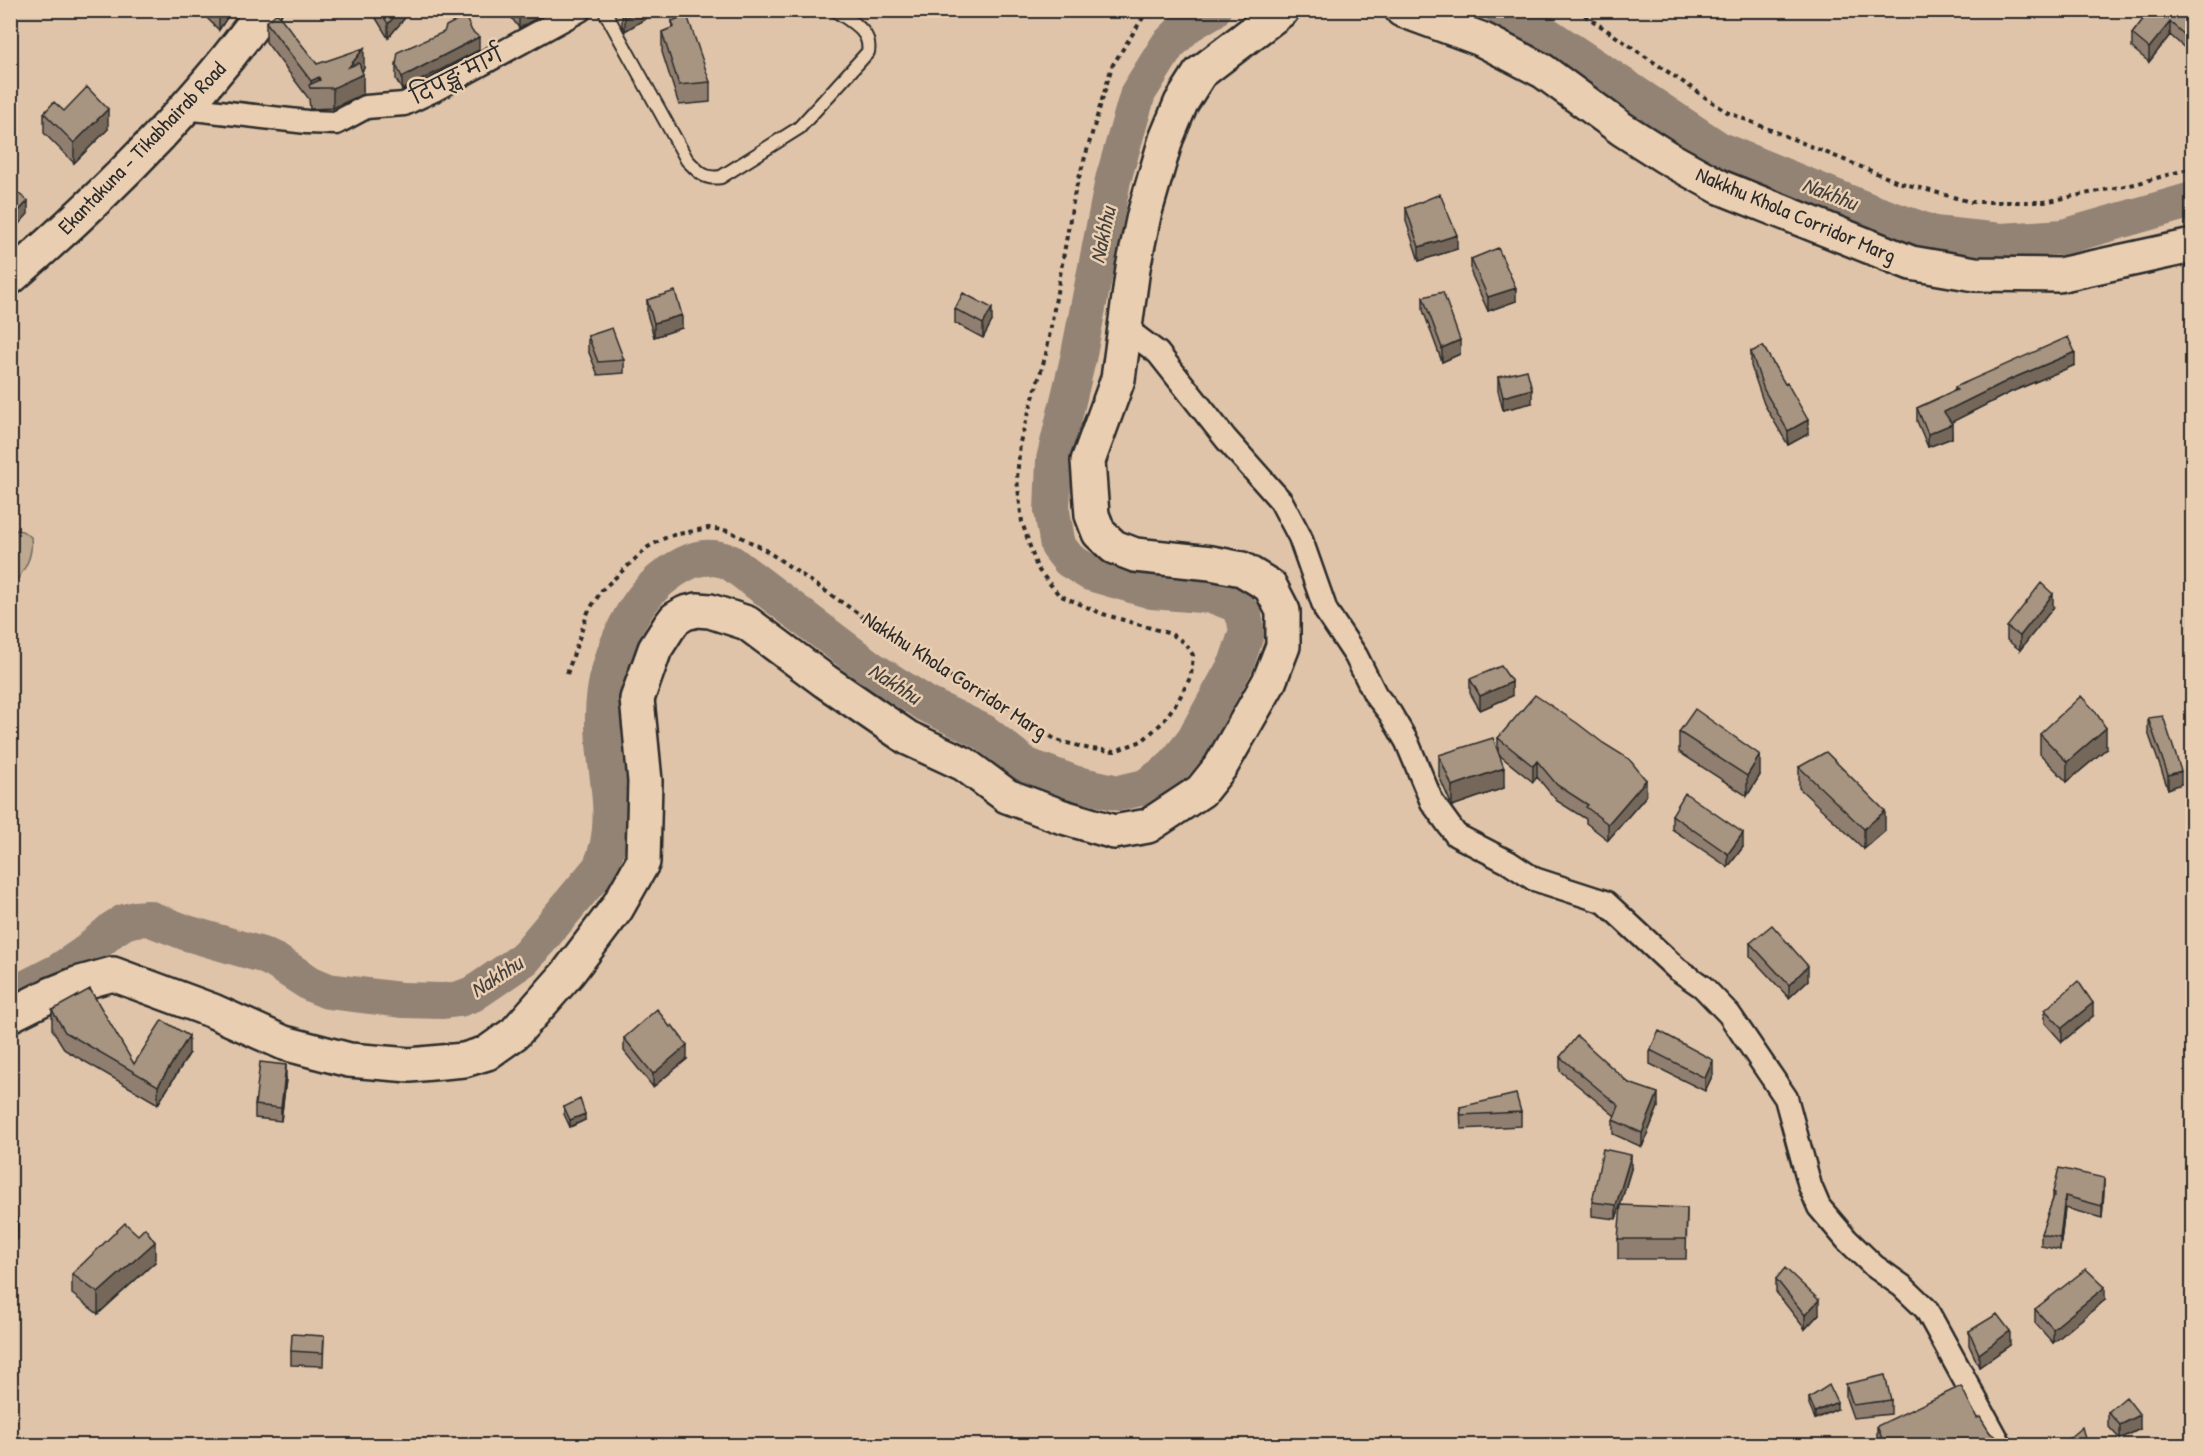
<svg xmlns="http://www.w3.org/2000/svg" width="2203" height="1456" font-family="'Patrick Hand','Playpen Sans Deva',sans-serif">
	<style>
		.green { fill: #bda891; stroke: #746a5e; stroke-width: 1.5 }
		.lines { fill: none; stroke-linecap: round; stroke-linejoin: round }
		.river { stroke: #938374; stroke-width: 36 }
		.lane-casing { stroke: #2b2b2b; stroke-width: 16 }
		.street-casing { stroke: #2b2b2b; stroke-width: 27 }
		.secondary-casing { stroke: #2b2b2b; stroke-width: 38 }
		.path { stroke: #2b2b2b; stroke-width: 4; stroke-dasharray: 4.5 4.5; stroke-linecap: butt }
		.lane { stroke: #eaceb1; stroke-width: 12 }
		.street { stroke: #eaceb1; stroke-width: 22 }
		.secondary { stroke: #eaceb1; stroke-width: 33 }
		.wall { fill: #907f6f; stroke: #2b2b2b; stroke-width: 1.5 }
		.shaded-wall { fill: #75685a; stroke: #2b2b2b; stroke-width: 1.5 }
		.building { fill: #a79481; stroke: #2b2b2b; stroke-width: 1.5 }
		.labels { text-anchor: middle; stroke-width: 5; stroke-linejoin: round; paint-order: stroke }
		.street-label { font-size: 21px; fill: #2b2b2b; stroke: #eaceb1 }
		.water-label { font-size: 22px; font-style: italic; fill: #45413d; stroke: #eaceb1 }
	</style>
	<rect width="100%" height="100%" fill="#dfc4a9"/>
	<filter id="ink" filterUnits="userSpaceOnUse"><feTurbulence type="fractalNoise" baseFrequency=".0167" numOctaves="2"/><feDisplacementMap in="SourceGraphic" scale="12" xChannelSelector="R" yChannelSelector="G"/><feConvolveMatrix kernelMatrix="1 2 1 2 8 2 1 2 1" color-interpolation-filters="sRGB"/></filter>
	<g filter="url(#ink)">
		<path class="green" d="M11 529 22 531 31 537C34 558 23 572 11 588Z"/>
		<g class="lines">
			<path class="river" d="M1502 10 1547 35 1720 150 1869 211 1934 234 2001 241 2063 237 2192 200
				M10 996 59 971 83 955 113 929 124 922 135 919 148 918 187 933 262 955 275 961 311 984 328 991 402 1000 443 1001 459 999 473 994 524 959 600 868C623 819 601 766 603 715 604 667 628 603 667 575 689 559 704 553 730 562L873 670 926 704 984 732 1027 766 1073 783 1119 793 1145 787 1171 769 1192 743 1236 664 1247 632 1244 615 1235 604 1214 596 1152 591 1090 573 1069 560 1058 546 1052 511 1054 460 1078 359 1113 180 1138 93 1168 45 1188 25 1213 10"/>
			<g class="lane-casing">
				<path id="lane" d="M604 10 687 160C699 172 704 180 721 177L799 128 868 52C872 31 850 21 835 10"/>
			</g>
			<g class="street-casing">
				<path id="street" d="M185 108 307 122 336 123 366 107 404 104 434 90 580 10
					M1125 328 1158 353 1226 439 1281 501 1300 537 1326 611 1356 656 1375 694 1390 713 1407 742 1432 802 1456 835 1508 862 1534 879 1605 902 1677 969 1703 987 1729 1014 1786 1098 1810 1186 1819 1207 1847 1240 1874 1266 1902 1286 1926 1309 2001 1446"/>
			</g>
			<g class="secondary-casing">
				<path id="secondary" d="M1402 10 1481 39 1543 71 1622 129 1666 157 1720 187 1911 263 1975 274 2059 275 2192 246
					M10 278C101 199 194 108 264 10
					M10 1015 52 994 77 984 113 974 213 1011 284 1043 349 1060 410 1065 464 1060 487 1053 515 1033 568 973 617 908 643 862 645 781 637 699 655 649 669 627 675 619 685 613 697 610 710 611 747 623 825 681 908 738 964 764 1007 796 1060 816 1114 832 1148 826 1201 791 1221 766 1269 682 1283 646V611L1270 586 1242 569 1211 563 1135 555 1114 547 1099 533 1092 515 1088 461 1118 379 1133 268 1144 215 1166 139 1181 103 1200 73 1282 10"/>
			</g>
			<path class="path" d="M1577 10 1727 112 1898 182 1971 202H2044L2135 184 2192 168
				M567 674 588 612 602 590 648 547 669 536 708 528 729 531 764 549 954 679 1008 707 1056 740 1090 749 1115 751 1142 741 1163 722 1179 699 1191 676 1193 655 1185 643 1171 634 1103 614 1059 595 1037 568 1022 522 1017 479 1020 442 1046 354 1075 191 1112 66 1144 16 1152 10"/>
			<use href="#lane" class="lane"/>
			<use href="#street" class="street"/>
			<use href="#secondary" class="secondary"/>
		</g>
		<path class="wall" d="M199 10H232L219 30Z
			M371 10H404V19L388 38Z
			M506 10H544V14L519 28Z
			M622 10H660L625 31 622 25Z
			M2142 10H2188L2193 14V44L2187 50 2170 35 2149 62 2132 48V34L2147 15Z
			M672 21 710 82V102L679 105 662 52V32L672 28Z
			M266 22 317 64 364 68 362 71 363 94 333 108 310 109 309 99 266 42Z
			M479 50 402 90 396 79V65Z
			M64 111 108 129 74 163 44 133V113Z
			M1406 208 1457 249 1419 261 1406 221Z
			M1471 259 1516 301 1488 311 1471 273Z
			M1423 297 1460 354 1442 362 1423 310Z
			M647 300 682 328 654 337 647 314Z
			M955 309 992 321 983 338 955 323Z
			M588 336 624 360V373L598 375 588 350Z
			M1751 352 1808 434 1788 445 1764 404 1751 366Z
			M2075 365 2011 392 1951 422 1952 438 1928 447 1917 421V408L1955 390V387Z
			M1498 377 1532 403 1503 410 1498 391Z
			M2053 608 2020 650 2007 640V627Z
			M1470 679 1512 696 1480 710 1470 693Z
			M2148 718 2181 784 2168 789 2148 732Z
			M1679 732 1760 775 1747 796 1679 752Z
			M2040 734 2106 749 2067 782 2040 754Z
			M1498 738 1646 796 1608 840 1586 823V819L1557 801 1537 777 1533 782 1499 755 1504 788 1452 806 1439 776V755L1498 752Z
			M1799 767 1885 831 1864 849 1799 788Z
			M1672 815 1743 847 1728 867 1672 829Z
			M1750 943 1808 980 1789 998 1750 956Z
			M52 1010 134 1064 189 1054 158 1104 65 1050 52 1029Z
			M2045 1010 2093 1016 2062 1042 2045 1023Z
			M624 1038 687 1059 653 1087 624 1051Z
			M1650 1050 1713 1074 1705 1091 1650 1064Z
			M1560 1057 1629 1083 1658 1107 1642 1147 1613 1134V1120L1615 1116 1560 1071Z
			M286 1079 281 1121 255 1118V1105Z
			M564 1107 585 1120 570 1127 564 1114Z
			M1460 1107 1521 1112V1126L1461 1129Z
			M1631 1169 1616 1219 1592 1216V1202Z
			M2104 1190 2102 1218 2065 1208 2060 1250 2041 1246V1234L2053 1199V1192Z
			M1687 1208 1686 1259H1618V1239Z
			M138 1235 155 1262 98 1314 72 1294V1274Z
			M1776 1279 1819 1314 1805 1329 1776 1292Z
			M2105 1300 2053 1343 2035 1323V1309Z
			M1969 1331 2010 1345 1979 1367 1969 1345Z
			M324 1336 323 1366 291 1365V1351Z
			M1846 1384 1891 1400V1414L1853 1418 1846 1398Z
			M1809 1398 1837 1409 1815 1419 1809 1405Z
			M2108 1412 2140 1429 2120 1439 2108 1426Z
			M1977 1418 2002 1446H1877V1426Z"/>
		<path class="shaded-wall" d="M219 10H232L219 30Z
			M400 10H404V19L388 38V24Z
			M521 10H544V14L519 28V11Z
			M637 10H660L625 31V18Z
			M2170 22V35L2149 62V48Z
			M2193 30V44L2187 50V37Z
			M479 37V50L402 90V77Z
			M364 48V68L359 76 363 74V94L333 108V88Z
			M319 77V88H311V81Z
			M108 109V129L74 163V143Z
			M28 201V214L10 234V220Z
			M1457 235V249L1419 261V247Z
			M1516 288V301L1488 311V297Z
			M992 308V321L983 338V324Z
			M682 315V328L654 337V323Z
			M1460 340V354L1442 362V348Z
			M2075 352V365L2011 392 1944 426V412L2011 379Z
			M1532 389V403L1503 410V397Z
			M1808 420V434L1788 445V431Z
			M1952 424V438L1928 447V434Z
			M2053 594V608L2020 650V636Z
			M1512 682V696L1480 710V696Z
			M2106 728V749L2067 782V762Z
			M1760 755V775L1747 796V776Z
			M1537 761V777L1533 782V766Z
			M1504 768V788L1452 806V786Z
			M2181 771V784L2168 789V775Z
			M1646 780V796L1608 840V824Z
			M1885 811V831L1864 849V829Z
			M1743 833V847L1728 867V854Z
			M1808 966V980L1789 998V985Z
			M2093 1003V1016L2062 1042V1028Z
			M189 1036V1054L158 1104V1086Z
			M687 1045V1059L653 1087V1074Z
			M1713 1060V1074L1705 1091V1078Z
			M286 1065V1079L281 1121V1108Z
			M1658 1093V1107L1642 1147V1133Z
			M585 1114V1120L570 1127V1120Z
			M1631 1155V1169L1616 1219V1205Z
			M2104 1178V1190L2102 1218V1206Z
			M2065 1196V1208L2060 1250V1238Z
			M18 1219V1239L10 1246V1225Z
			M155 1242V1262L98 1314V1293Z
			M2105 1287V1300L2053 1343V1329Z
			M1819 1300V1314L1805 1329V1315Z
			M2010 1331V1345L1979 1367V1354Z
			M1837 1402V1409L1815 1419V1412Z
			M2140 1415V1429L2120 1439V1425Z"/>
		<path class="building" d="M380 10H400L388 24Z
			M622 10H637L625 18 622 11Z
			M2150 10H2188L2193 14V30L2187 37 2170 22 2149 48 2132 34Z
			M277 13 317 64 364 48 349 67 359 63 363 74 333 88H310L309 85 320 80 319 77 311 81 266 22Z
			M687 15 710 82 679 85 662 32 674 27 672 21Z
			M465 16 472 31 479 37 402 77 396 65 398 52 444 32 446 26Z
			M87 87 108 109 74 143 44 113 54 102 64 111Z
			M10 187 28 201 10 220Z
			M1440 194 1457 235 1419 247 1406 208Z
			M1498 248 1516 288 1488 297 1471 259Z
			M675 291 682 315 654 323 647 300Z
			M1443 292 1460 340 1442 348 1423 297Z
			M963 293 992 308 983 324 955 309Z
			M612 328 624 360 598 362 588 336Z
			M2068 337 2075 352 2011 379 1944 412 1952 424 1928 434 1917 408 1957 390 1955 387Z
			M1763 346 1785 384 1787 383 1808 420 1788 431 1764 390 1751 352Z
			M1527 370 1532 389 1503 397 1498 377Z
			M2041 583 2053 594 2020 636 2007 627Z
			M1501 666 1512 682 1480 696 1470 679Z
			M1535 695 1577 723 1603 743 1629 759 1646 780 1608 824 1586 807 1588 805 1557 785 1537 761 1533 766 1498 738Z
			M2081 696 2095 711 2106 728 2067 762 2040 734Z
			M1695 709 1760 755 1747 776 1679 732Z
			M2163 716 2181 771 2168 775 2148 718Z
			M1493 738 1504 768 1452 786 1439 755Z
			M1826 752 1885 811 1864 829 1799 767Z
			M1685 793 1743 833 1728 854 1672 815Z
			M1772 925 1808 966 1789 985 1750 943Z
			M2078 981 2093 1003 2062 1028 2045 1010Z
			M90 989 134 1064 162 1020 189 1036 158 1086 65 1032 52 1010Z
			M657 1009 670 1027 672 1025 687 1045 653 1074 624 1038Z
			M1659 1031 1713 1060 1705 1078 1650 1050Z
			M1577 1036 1629 1083 1658 1093 1642 1133 1613 1120 1619 1106 1560 1057Z
			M260 1062 286 1065 281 1108 255 1105Z
			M1516 1094 1521 1112 1461 1115 1460 1107Z
			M580 1099 585 1114 570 1120 564 1107Z
			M1603 1149 1631 1155 1616 1205 1592 1202Z
			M2059 1168 2104 1178 2102 1206 2065 1196 2060 1238 2041 1234 2055 1193 2053 1192Z
			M1621 1205 1687 1208 1686 1239H1618Z
			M10 1209 18 1219 10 1225Z
			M125 1223 138 1235 145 1228 155 1242 98 1293 72 1274Z
			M1785 1268 1819 1300 1805 1315 1776 1279Z
			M2086 1269 2105 1287 2053 1329 2035 1309Z
			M1997 1314 2010 1331 1979 1354 1969 1331Z
			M292 1334 324 1336 323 1353 291 1351Z
			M1885 1375 1891 1400 1853 1405 1846 1384Z
			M1829 1385 1837 1402 1815 1412 1809 1398Z
			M1961 1386 1977 1418 1980 1417 1990 1433 1999 1439 2002 1446H1885L1877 1426Z
			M2126 1397 2140 1415 2120 1425 2108 1412Z
			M2082 1427 2087 1446H2060L2061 1445Z
			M1806 1441 1809 1446H1800Z"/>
	</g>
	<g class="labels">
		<g class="street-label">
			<text transform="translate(457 76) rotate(-27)" y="7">दिपङ्ख मार्ग</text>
			<text transform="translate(142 148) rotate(-46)" y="7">Ekantakuna - Tikabhairab Road</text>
			<text transform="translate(1796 215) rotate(23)" y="7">Nakkhu Khola Corridor Marg</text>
			<text transform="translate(955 675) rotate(33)" y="7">Nakkhu Khola Corridor Marg</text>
		</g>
		<g class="water-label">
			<text transform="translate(1830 193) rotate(21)" y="8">Nakhhu</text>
			<text transform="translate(1102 235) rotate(-78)" y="8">Nakhhu</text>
			<text transform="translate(895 683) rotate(33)" y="8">Nakhhu</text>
			<text transform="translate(496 976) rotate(-33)" y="8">Nakhhu</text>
		</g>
	</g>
	<rect width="2203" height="1456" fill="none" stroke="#eaceb1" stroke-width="36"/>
	<rect x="18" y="18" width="2167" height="1420" fill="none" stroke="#2b2b2b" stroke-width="2" filter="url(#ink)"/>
</svg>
